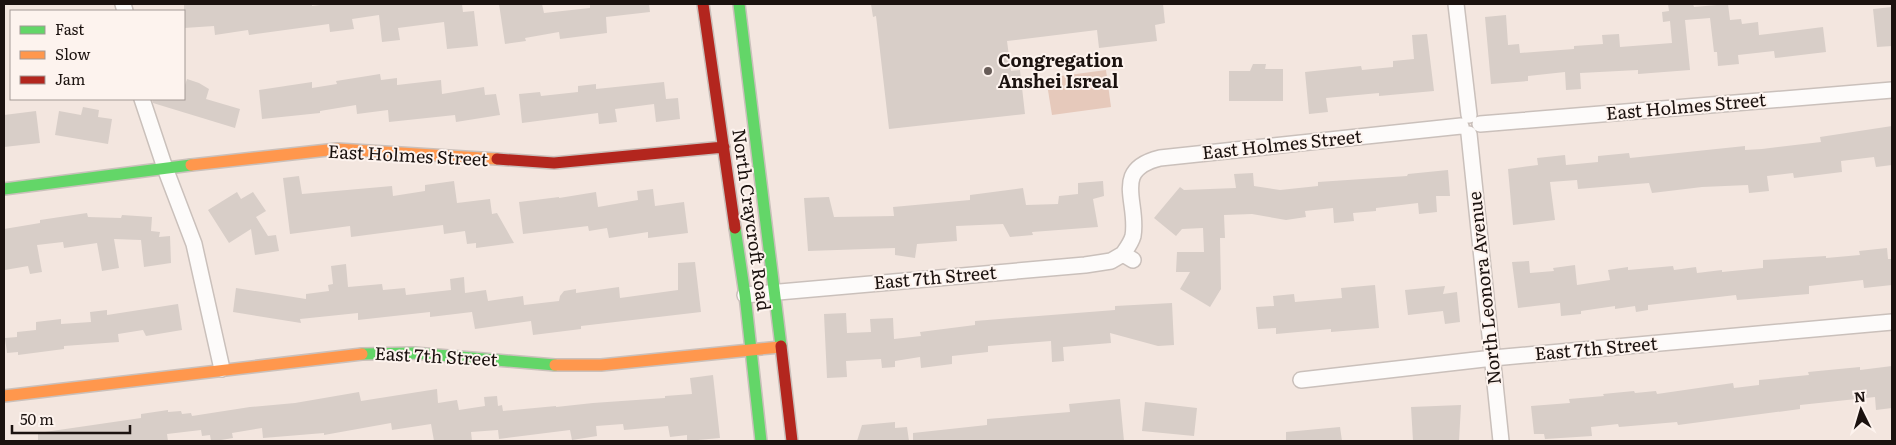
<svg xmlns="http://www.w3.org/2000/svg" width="1896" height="445" font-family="Literata,serif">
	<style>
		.green { fill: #e6c9bb }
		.building { fill: #d8cec8 }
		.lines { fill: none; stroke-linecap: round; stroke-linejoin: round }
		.street-casing { stroke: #cac0bb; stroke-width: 18 }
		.fast-casing { stroke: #cac0bb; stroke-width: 14 }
		.slow-casing { stroke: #cac0bb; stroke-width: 14 }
		.jam-casing { stroke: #cac0bb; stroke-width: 14 }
		.street { stroke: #fdfbfa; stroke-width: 15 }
		.fast { stroke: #63d668; stroke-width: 11 }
		.slow { stroke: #ff974d; stroke-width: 11 }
		.jam { stroke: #b3261e; stroke-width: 11 }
		.poi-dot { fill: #675c58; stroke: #fdf3ee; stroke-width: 2 }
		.labels { text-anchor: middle; stroke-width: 4; stroke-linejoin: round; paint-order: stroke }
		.poi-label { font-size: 18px; font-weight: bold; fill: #1b120f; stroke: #fdf3ee; text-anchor: start }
		.street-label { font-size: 18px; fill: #1b120f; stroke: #fdf3ee }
	</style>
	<rect width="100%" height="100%" fill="#f3e6df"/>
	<path class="green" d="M1106 70 1111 107 1052 115 1046 78Z"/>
	<path class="building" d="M184 4H312V6L329 4H462L463 12 474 11 478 46 447 49 444 22 398 28 400 40 382 42 379 15 352 19 354 29 330 32 329 24 249 35 248 30 215 35 214 26 184 28Z
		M499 4H542L544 13 590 8V4H649L650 12 606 17 607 33 560 39 559 32 525 38 526 41 505 44Z
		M871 4H1163L1165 23 1155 25 1157 41 1099 48 1097 30 1007 41 1011 71 1020 70 1025 114 889 129 876 16 873 17Z
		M1668 4H1693L1694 7 1728 4 1730 20 1741 19 1742 24 1758 22 1759 35 1823 27 1826 52 1775 58 1774 51 1738 55 1739 64 1718 66 1717 52H1714L1710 18 1685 20 1690 70 1638 74V70L1580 73 1581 89 1566 90 1565 72 1528 76V81L1491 84 1485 17 1506 15 1508 45 1519 44 1520 53 1574 49V46L1603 44 1602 35 1619 34 1620 47 1672 43 1670 21 1663 22 1662 12 1669 11Z
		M1892 7V46L1877 47 1873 9Z
		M1427 34 1434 91 1379 96V93L1326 98 1328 112 1309 114 1305 72 1361 66 1362 70 1393 67V61L1414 59 1412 35Z
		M1253 64H1266L1265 69H1283V101H1229V71H1250Z
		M380 74 381 80 397 78V85L441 80 442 94 484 87 485 95 496 94 500 115 456 122 455 115 389 122 388 110 357 114 356 105 320 111V113L262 119 259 90 312 82V88L337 84 336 81Z
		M187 79 199 83 209 89 206 99 240 109 235 128 153 103 152 99H184V88Z
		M664 82 666 99 678 98 680 119 656 122 654 104 615 109 617 122 599 124 598 113 522 123 519 94 540 92 541 96 578 92V86L596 84V89Z
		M83 107 99 110 98 117 112 119 108 144 55 135 59 111 81 115Z
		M36 111 40 143 4 147V115Z
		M1892 126V165L1876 167 1874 157 1841 161 1842 172 1794 178 1793 173 1767 176 1769 191 1749 193 1748 185 1702 187 1652 193 1649 183 1578 189 1577 180 1550 182 1555 220 1513 225 1508 169 1538 165 1537 158 1565 155 1566 165 1598 162V156L1629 153 1630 158 1745 146V150L1762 149 1821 142 1820 137Z
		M1448 170 1450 196H1436L1437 212 1419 214 1418 203 1376 208V211L1353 213 1354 221 1334 223 1333 208 1305 211 1306 217 1286 220 1252 214 1224 215 1225 238H1220L1221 289 1210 307 1180 289 1190 272H1176L1177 252H1204L1203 228 1182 229 1176 236 1154 218 1180 187 1184 190 1236 188 1234 174 1253 173 1254 186 1280 190 1318 186V182L1407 176 1408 174Z
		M299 176 302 194 392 186 393 196 425 191V185L454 181 457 203 490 199 492 214 497 213 514 243 476 248V243L467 244 465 231 444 234 443 225 351 237 350 226 290 234 283 178Z
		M1103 181 1104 196 1093 199 1098 227 1032 232 1033 235 1010 237 1003 224 956 226 957 241 917 244 915 258 895 255V248L808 251 804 198 829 197 834 217 894 216 893 207 970 200V195L1023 188 1026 205 1058 204 1059 196 1078 194V183Z
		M653 189 655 206 684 202 688 233 648 238V232L609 238 607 228 589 231 588 226 523 234 519 202 559 197V198L596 192 598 207 638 200 637 191Z
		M237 192 241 199 253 192 266 211 256 217 268 236 276 235 279 251 255 255 251 229 229 243 208 210Z
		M87 213 88 217 121 218 122 215 152 217 151 231 160 232 159 237 170 236 171 263 144 267 141 240 114 239 119 268 102 271 97 243 64 248 63 242 37 245 42 272 30 274 28 266 5 270 4 229 40 223V220Z
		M1887 248 1888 259H1892V285L1864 288 1863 280 1809 286V294L1737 300 1736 295 1648 305V310L1636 312 1635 306 1615 309V306L1581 311V314L1561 316 1560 303 1518 308 1512 262 1529 261 1530 273 1554 271 1553 268 1575 265 1577 285 1610 280 1608 270 1628 267V270L1673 266 1674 270 1696 267 1697 273 1722 270V272L1763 268V260L1826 256V258L1860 255 1859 251Z
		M695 262 701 312 581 326V329L533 335 531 321 475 329 472 312 430 317V312L358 320V313L300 319 301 323 233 312 236 288 306 299V294L329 291 328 285 333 284 331 266 346 264 348 287 382 284 383 290 405 288 406 295 451 290 450 279 464 277 465 293 486 290 488 301 523 296 524 305 559 301 560 296 564 291 576 289V293L619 287 620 298 678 290V263Z
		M1375 285 1379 328 1331 332V329L1276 334V328L1258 329 1256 307 1274 306 1273 296 1294 294 1295 302 1342 298 1341 288Z
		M1445 286 1443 294 1457 292 1460 322 1445 324 1443 311 1408 315 1405 290Z
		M1172 303 1174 345 1158 346 1110 333 1111 343 1063 347 1064 361 1052 362 1051 341 988 346V352L952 356V364L921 368 920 357 895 361V367L882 368 881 359 846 361 847 377 827 378 824 314 846 313 847 333 871 332 870 319 893 318 894 339 921 336 920 332 975 325V321L1115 310V306Z
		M178 304 182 330 146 336 143 330 118 334 119 342 64 346V349L18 355V352L7 353 5 338 17 337V332L36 330V322L61 319V324L91 322 90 312 107 310V315Z
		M1892 366V408L1876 410 1875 397 1800 405V409L1678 425 1677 422 1619 427 1618 424 1591 427 1592 436 1545 439 1544 434H1534L1531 406 1570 403 1569 399 1604 396 1603 394 1634 391 1635 393 1656 391 1657 394 1733 383 1734 388 1759 385V380L1809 375 1808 372 1860 367V370Z
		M713 375 720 438 687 441V435L670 437 668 426 624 430 623 424 596 426 597 436 572 440 570 430 499 439 498 430 471 432 472 441H434L431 424 392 430 391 423 324 435V433L263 438 262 428 232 433 233 438 215 441H211L210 435 202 436 201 430 167 434 168 441H38V433L141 418V414L168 410V412L181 411 182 414 191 413 192 416 250 407 295 403 359 392 361 401 437 389 438 403 457 400 459 410 485 406 484 397 497 396 498 406 502 405 503 411 556 406V407L593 403 665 398V396L692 394 690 378Z
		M1120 399 1124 441H913V433L987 425V419L1070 412 1069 404Z
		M1145 402 1197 408 1194 436 1142 431Z
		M1461 405 1459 441H1413L1411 407Z
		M895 422V428L907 427 909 441H857L862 425Z
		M1340 427 1342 441H1286V432Z"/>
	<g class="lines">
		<g class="street-casing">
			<path id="street" d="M123 4 125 11
				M1456 4 1469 115
				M142 99 165 168 194 244 222 369
				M1480 124 1892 90
				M1469 134 1501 441
				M1133 260 1123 254C1127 248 1131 243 1133 236 1139 202 1111 170 1160 158L1461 126
				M745 295 1085 265 1111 261 1123 254
				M1301 380 1493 358 1892 322"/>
		</g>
		<g class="fast-casing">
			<path id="fast" d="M739 4 781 346
				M4 189 191 165
				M735 228 745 295 761 441
				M362 354 414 353 555 365"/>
		</g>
		<g class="slow-casing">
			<path id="slow" d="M191 165 337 149 497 159
				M555 365H601L780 347
				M4 396 362 354"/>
		</g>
		<g class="jam-casing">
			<path id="jam" d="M703 4 735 228
				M497 159 554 163 724 147
				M781 346 792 441"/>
		</g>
		<use href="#street" class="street"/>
		<use href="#fast" class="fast"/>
		<use href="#slow" class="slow"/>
		<use href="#jam" class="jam"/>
	</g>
	<circle class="poi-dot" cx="988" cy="71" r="5"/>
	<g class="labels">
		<g class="poi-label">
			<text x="998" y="67">Congregation<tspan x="998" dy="21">Anshei Isreal</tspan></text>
		</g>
		<g class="street-label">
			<text transform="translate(1686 107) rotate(-5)" y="6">East Holmes Street</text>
			<text transform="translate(1282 145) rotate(-6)" y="6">East Holmes Street</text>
			<text transform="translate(408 156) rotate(3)" y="6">East Holmes Street</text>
			<text transform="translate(751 220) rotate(82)" y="6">North Craycroft Road</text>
			<text transform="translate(935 278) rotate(-5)" y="6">East 7th Street</text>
			<text transform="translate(1485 288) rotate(-96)" y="6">North Leonora Avenue</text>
			<text transform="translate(1596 349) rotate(-5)" y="6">East 7th Street</text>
			<text transform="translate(436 357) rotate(3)" y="6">East 7th Street</text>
		</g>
	</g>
	<rect width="1896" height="445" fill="none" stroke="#1b120f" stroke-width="10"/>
	<rect x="10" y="10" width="175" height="90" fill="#fdf3ee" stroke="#a39995"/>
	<rect x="20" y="26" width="25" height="8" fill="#63d668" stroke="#a39995"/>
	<text x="55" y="35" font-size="15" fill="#1b120f">Fast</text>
	<rect x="20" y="51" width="25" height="8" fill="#ff974d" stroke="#a39995"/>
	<text x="55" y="60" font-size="15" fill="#1b120f">Slow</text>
	<rect x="20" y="76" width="25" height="8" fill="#b3261e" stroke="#a39995"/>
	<text x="55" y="85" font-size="15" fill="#1b120f">Jam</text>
	<g transform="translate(1861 410) rotate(355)" stroke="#fdf3ee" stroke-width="4" paint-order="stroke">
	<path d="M0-4L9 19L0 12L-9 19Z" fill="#1b120f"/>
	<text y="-8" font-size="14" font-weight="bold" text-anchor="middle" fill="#1b120f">N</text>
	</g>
	<path d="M12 425v8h118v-8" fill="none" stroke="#1b120f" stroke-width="2.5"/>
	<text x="20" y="425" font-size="15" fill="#1b120f" stroke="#fdf3ee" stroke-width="4" paint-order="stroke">50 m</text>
</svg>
